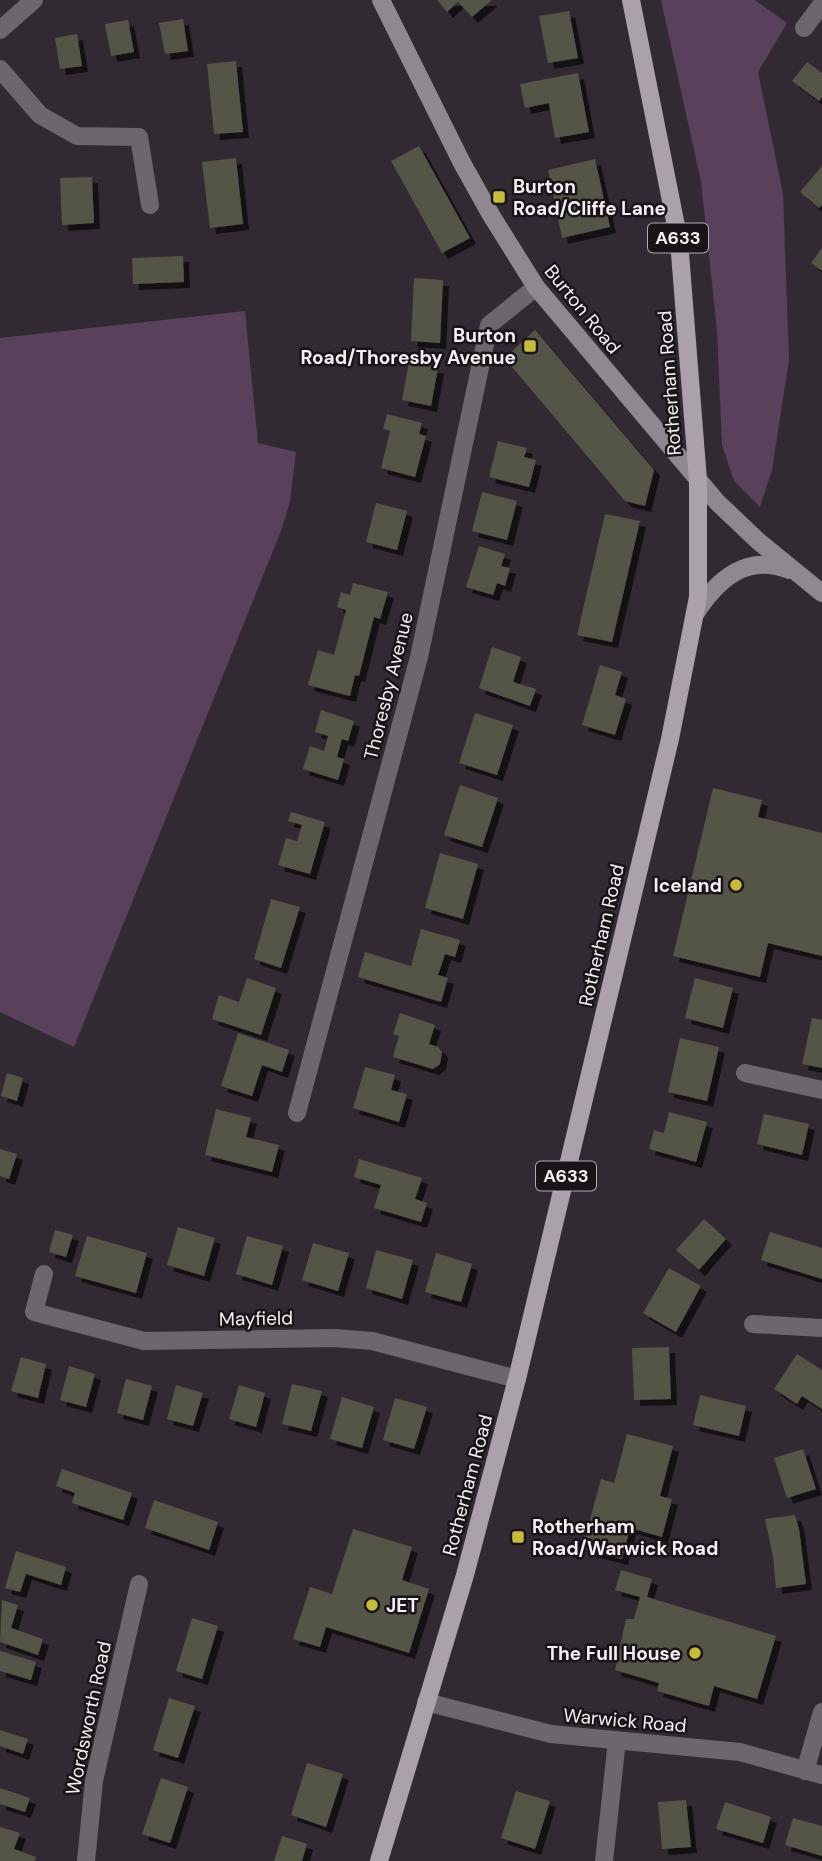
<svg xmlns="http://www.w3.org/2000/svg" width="822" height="1861" font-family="'DM Sans',sans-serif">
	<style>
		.green { fill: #59415c }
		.building { fill: #555447; filter: url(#shadow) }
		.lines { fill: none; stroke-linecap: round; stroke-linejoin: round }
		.street { stroke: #6c676c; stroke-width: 18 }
		.secondary { stroke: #8f8890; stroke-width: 18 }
		.primary { stroke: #aaa1ab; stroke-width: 18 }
		.poi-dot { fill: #c6bc3c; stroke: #181418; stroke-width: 2.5 }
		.labels { text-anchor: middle; stroke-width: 5; stroke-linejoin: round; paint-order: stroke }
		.shield { fill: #181418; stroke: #b3adb3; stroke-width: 2 }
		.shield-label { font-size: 18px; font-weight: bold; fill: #f5eff5 }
		.poi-label { font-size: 19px; font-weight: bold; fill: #f5eff5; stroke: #181418; text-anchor: start }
		.street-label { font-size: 19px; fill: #f5eff5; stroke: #181418 }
	</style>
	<defs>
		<filter id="shadow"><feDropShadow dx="6" dy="6" stdDeviation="0" flood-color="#0009"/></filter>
	</defs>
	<rect width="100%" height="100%" fill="#322a33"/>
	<path class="green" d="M661 0H755L787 23 758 72 783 194 789 360 772 470 760 507 734 481 722 445 717 330 701 182Z
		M245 311 258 443 296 452 290 501 281 531 74 1047 0 1012V338Z"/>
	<path class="building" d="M437 0H492L472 17 458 2 447 12Z
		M569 11 578 58 548 63 539 16Z
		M183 19 188 51 165 54 159 23Z
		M128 20 134 52 111 56 105 24Z
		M77 34 82 66 60 69 55 38Z
		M236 61 243 132 214 134 207 64Z
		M807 62 822 73V97L819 101 792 81Z
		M578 73 589 132 555 138 549 103 525 108 520 84Z
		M419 146 470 238 442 253 391 161Z
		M236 158 243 224 210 228 202 162Z
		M595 159 610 227 562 238 548 170Z
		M822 166V205L819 208 800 192Z
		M92 177 94 223 62 225 60 178Z
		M822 248V271L811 263Z
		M183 256 184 282 133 284 132 258Z
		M414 278 443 280 440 343 411 341Z
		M535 330 654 470 645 506 625 501 507 361 509 354Z
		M409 362 438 368 431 406 402 400Z
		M387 414 422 423 419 434 426 436 415 477 381 468 390 431 383 429Z
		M498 441 527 448 524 457 536 460 529 487 489 477Z
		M482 492 517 501 507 540 472 531Z
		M376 503 407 511 397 550 366 542Z
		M605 514 640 521 612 642 577 635Z
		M479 546 505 554 501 566 510 568 505 586 497 583 493 595 466 587Z
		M353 583 388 592 380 619 374 617 359 676 355 675 350 696 308 685 318 650 334 655 346 610 337 607 341 592 350 595Z
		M492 647 521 657 513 682 536 689 530 706 479 688Z
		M600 665 622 672 615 695 626 699 615 735 582 725Z
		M321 710 354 721 348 741 342 739 337 757 344 759 338 780 303 769 310 746 324 751 328 736 315 732Z
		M475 713 513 725 497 775 459 763Z
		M460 785 498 798 482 847 444 835Z
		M713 788 762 800 758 817 822 833V956L768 943 760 977 673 956Z
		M291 812 325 822 310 874 278 865 286 838 297 841 302 825 288 821Z
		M440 853 478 864 463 919 425 908Z
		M271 899 300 907 281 968 254 959Z
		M421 929 460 940 455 957 445 954 438 975 448 978 441 1002 358 977 365 952 411 966Z
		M247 978 276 988 261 1035 212 1019 219 995 239 1002Z
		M695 978 733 988 723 1028 685 1018Z
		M400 1013 435 1025 429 1044 438 1047 442 1052 440 1064 433 1069 393 1057 399 1036 393 1034Z
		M812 1018 822 1020V1068L802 1064Z
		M238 1033 289 1050 282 1072 262 1065 252 1096 221 1086Z
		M680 1038 719 1047 707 1101 668 1092Z
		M365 1067 395 1075 391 1090 407 1094 399 1122 353 1108Z
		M7 1073 23 1078 17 1101 1 1096Z
		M216 1109 251 1118 246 1137 279 1145 272 1172 205 1155Z
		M669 1112 707 1122 696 1162 649 1149 654 1130 664 1133Z
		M764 1114 809 1124 802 1155 757 1144Z
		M0 1149 17 1154 9 1179 0 1176Z
		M359 1159 422 1178 415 1199 427 1203 421 1222 374 1208 381 1185 354 1177Z
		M704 1219 726 1239 699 1270 676 1250Z
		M178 1227 215 1238 204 1276 167 1265Z
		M55 1230 73 1235 66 1257 49 1252Z
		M770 1232 822 1248V1279L761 1260Z
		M87 1236 147 1253 136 1293 75 1276Z
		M247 1236 283 1246 272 1285 236 1274Z
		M313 1243 349 1253 338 1291 302 1280Z
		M376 1250 413 1260 402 1299 366 1288Z
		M436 1253 472 1264 461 1302 425 1292Z
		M669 1268 701 1286 676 1332 643 1313Z
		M669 1347 671 1399 634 1400 632 1348Z
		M797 1354 822 1370V1409L802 1396 797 1404 774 1389Z
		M21 1357 46 1364 38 1398 11 1391Z
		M69 1366 95 1374 86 1407 60 1400Z
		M126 1379 152 1386 143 1420 117 1413Z
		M292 1384 322 1391 311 1431 282 1424Z
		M176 1385 203 1393 193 1426 167 1419Z
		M239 1385 265 1393 256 1427 229 1419Z
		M700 1395 746 1406 739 1436 693 1425Z
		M342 1397 374 1407 362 1448 330 1439Z
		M395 1398 427 1407 414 1449 383 1440Z
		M627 1434 673 1446 660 1496 672 1499 662 1537 630 1528 622 1559 582 1549 601 1479 614 1483Z
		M803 1449 816 1489 787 1498 774 1458Z
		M62 1469 132 1493 123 1520 72 1503 75 1493 56 1486Z
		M154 1500 218 1522 209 1550 145 1528Z
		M795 1515 799 1529 806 1584 776 1588 773 1557 765 1519Z
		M353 1529 412 1547 402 1580 429 1589 409 1653 326 1627 320 1647 293 1639 310 1587 332 1594Z
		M16 1551 66 1567 61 1585 26 1574 20 1592 5 1588Z
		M621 1570 652 1579 647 1597 776 1636 757 1699 714 1686 709 1706 657 1691 659 1683 615 1670 626 1619H634L640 1597 615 1590Z
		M2 1600 18 1605 11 1628 43 1639 38 1655 0 1642Z
		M192 1618 218 1626 202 1679 176 1671Z
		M0 1651 36 1662 31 1680 0 1671Z
		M169 1698 195 1706 178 1758 153 1750Z
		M0 1730 28 1739 23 1754 0 1746Z
		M307 1763 343 1774 326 1827 291 1815Z
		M161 1778 188 1787 170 1843 142 1834Z
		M0 1788 30 1798 25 1812 0 1804Z
		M516 1791 550 1801 535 1849 501 1838Z
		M686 1800 691 1847 662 1849 658 1802Z
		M725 1802 771 1817 763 1843 716 1829Z
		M793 1818 822 1826V1856L785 1845Z
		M0 1827 20 1833 14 1849 36 1857 35 1861H0Z
		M282 1836 307 1844 302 1861H274Z"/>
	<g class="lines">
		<path class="street" d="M804 28 822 4
			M0 30 34 0
			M0 69 40 115 77 136 139 137 150 205
			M745 1073 822 1090
			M297 1113 419 657 489 325 536 287
			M44 1274 34 1312 144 1341 334 1338 372 1341 517 1379
			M753 1324 822 1328
			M426 1702 551 1734 740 1752 822 1775
			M805 1771 822 1712
			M86 1861 94 1781 139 1584
			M604 1861 617 1740"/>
		<path class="secondary" d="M381 0 462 163 491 215 536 287 717 502 758 541 822 593
			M695 614C717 580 746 553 789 570"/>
		<path class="primary" d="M379 1861 465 1575 517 1379 670 739 698 597V480L679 241 631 0"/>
	</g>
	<g class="poi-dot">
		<rect x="492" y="190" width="14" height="14" rx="3.5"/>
		<rect x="523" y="339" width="14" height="14" rx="3.5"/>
		<circle cx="736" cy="885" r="7"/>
		<rect x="511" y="1530" width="14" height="14" rx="3.5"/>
		<circle cx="372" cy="1605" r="7"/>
		<circle cx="695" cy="1653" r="7"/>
	</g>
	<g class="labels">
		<g class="shield">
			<rect x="648" y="223.5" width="60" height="29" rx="5"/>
			<rect x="536" y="1161.5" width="60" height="29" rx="5"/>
		</g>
		<g class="shield-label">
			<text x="678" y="244">A633</text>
			<text x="566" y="1182">A633</text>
		</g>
		<g class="poi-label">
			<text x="513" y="193">Burton<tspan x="513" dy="22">Road/Cliffe Lane</tspan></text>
			<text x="516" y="342" text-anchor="end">Burton<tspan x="516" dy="22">Road/Thoresby Avenue</tspan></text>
			<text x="722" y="892" text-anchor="end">Iceland</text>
			<text x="532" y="1533">Rotherham<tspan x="532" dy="22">Road/Warwick Road</tspan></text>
			<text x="386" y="1612">JET</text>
			<text x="681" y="1660" text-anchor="end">The Full House</text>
		</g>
		<g class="street-label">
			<text transform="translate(583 309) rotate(51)" y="7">Burton Road</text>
			<text transform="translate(669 383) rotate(-94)" y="7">Rotherham Road</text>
			<text transform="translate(388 686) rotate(-76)" y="7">Thoresby Avenue</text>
			<text transform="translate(601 935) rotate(-77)" y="7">Rotherham Road</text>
			<text transform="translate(256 1318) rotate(-1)" y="7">Mayfield</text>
			<text transform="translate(467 1485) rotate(-75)" y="7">Rotherham Road</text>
			<text transform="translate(88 1718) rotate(-78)" y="7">Wordsworth Road</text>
			<text transform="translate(625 1720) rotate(5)" y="7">Warwick Road</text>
		</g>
	</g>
</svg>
